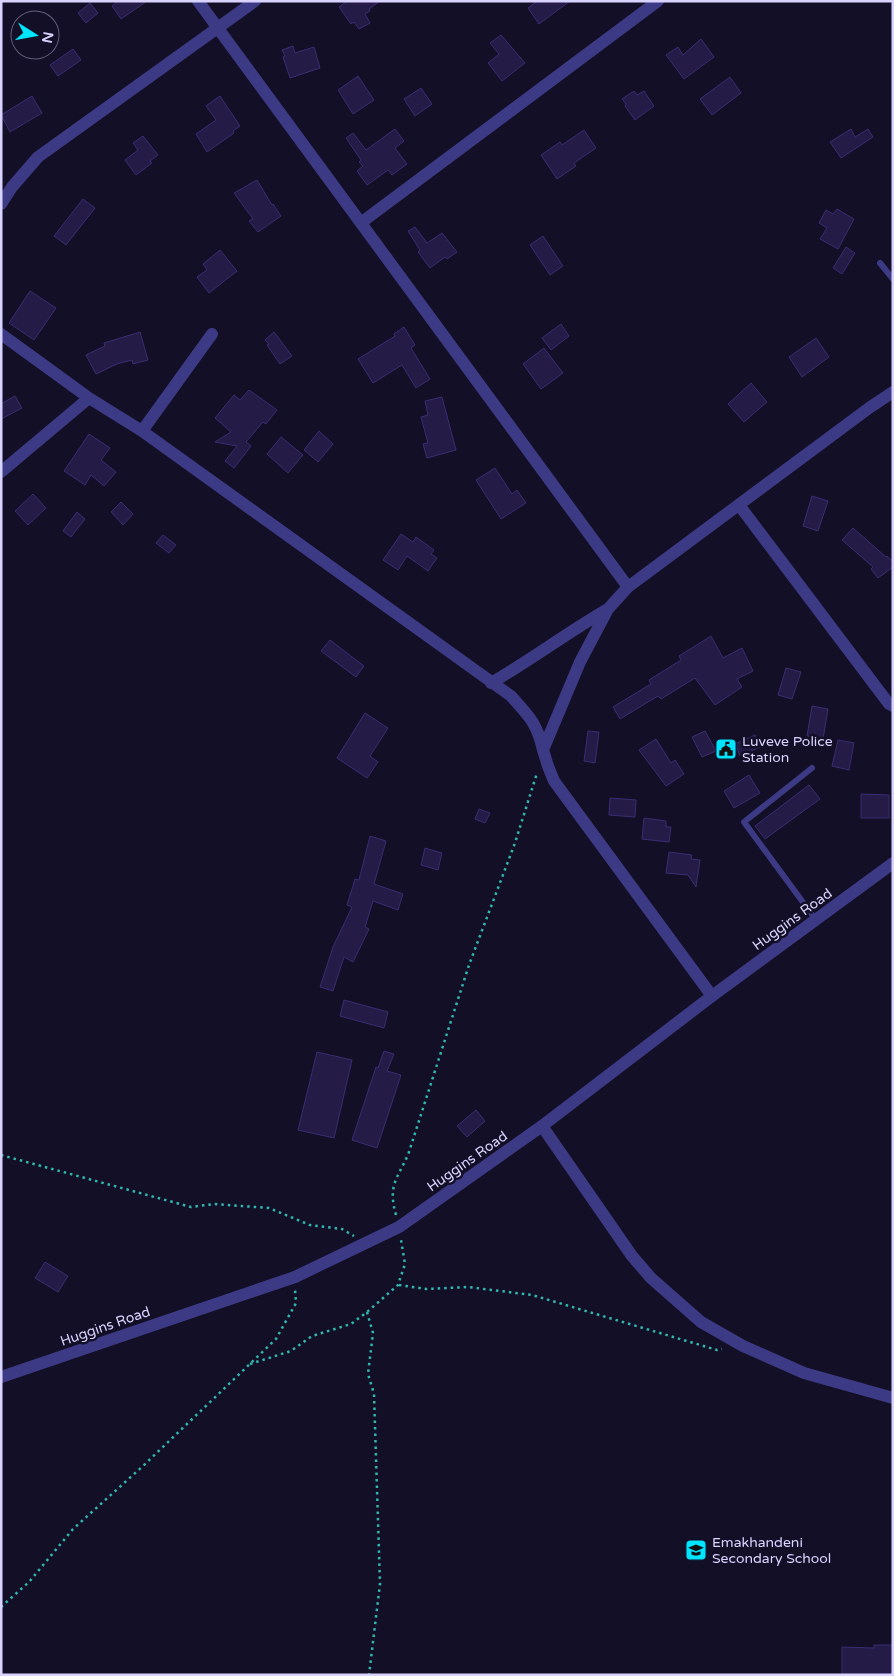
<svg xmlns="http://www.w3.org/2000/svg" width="894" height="1676" font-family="'Varela Round',sans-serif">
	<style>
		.building { fill: #241b47; stroke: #3b2d73 }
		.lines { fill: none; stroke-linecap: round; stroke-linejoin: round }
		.path { stroke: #2fb8b0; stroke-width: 2.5; stroke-dasharray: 2.5 4; stroke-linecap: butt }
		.service { stroke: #3d3a85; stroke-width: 6 }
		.minor { stroke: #3d3a85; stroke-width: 12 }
		.tertiary { stroke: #3d3a85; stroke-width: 12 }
		.labels { text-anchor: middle; stroke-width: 5; stroke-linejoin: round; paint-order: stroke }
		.poi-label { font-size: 14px; fill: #d9d4ff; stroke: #130f26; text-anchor: start }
		.street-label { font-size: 14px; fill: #d9d4ff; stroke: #130f26 }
	</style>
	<rect width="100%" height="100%" fill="#130f26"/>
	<path class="building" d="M118 1H147L121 19 112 6Z
		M347 1H380L369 9 370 11 365 14 370 23 359 29 354 22 351 24 339 7Z
		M537 1H570L539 24 528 8Z
		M90 3 98 13 86 23 78 13Z
		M501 35 525 63 502 81 488 63 499 54 490 43Z
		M701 39 714 57 684 79 666 55 678 47 683 55Z
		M293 46 295 53 314 47 320 68 290 78 283 57 285 56 282 50Z
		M73 49 81 60 58 76 50 65Z
		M358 76 374 100 353 114 338 90Z
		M730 77 741 93 712 115 700 99Z
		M421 88 432 104 415 116 404 99Z
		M634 91 637 95 644 91 654 106 635 120 625 106 626 104 622 99Z
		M32 96 42 113 10 132 1 115Z
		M220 96 240 126 233 131 234 133 207 152 196 134 216 120 206 106Z
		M395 129 404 141 395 148 407 164 392 175 388 170 367 185 357 171 363 166 359 162 361 160 346 138 353 133 366 150Z
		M851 129 855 137 868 129 873 137 841 158 830 142Z
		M584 130 596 148 574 163 576 166 557 179 541 155 560 142 562 145Z
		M143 136 158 155 150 161 152 163 136 175 125 160 138 150 133 143Z
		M257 180 272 205 273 204 281 216 258 232 249 221 253 219 234 193Z
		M83 199 95 208 66 245 54 236Z
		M837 209 854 219 838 249 820 239 827 228 819 223 826 210 833 214Z
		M415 227 427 243 442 233 457 252 447 259 445 257 430 268 418 252 420 250 408 231Z
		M543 236 563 266 550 275 530 245Z
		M846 247 855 253 842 274 833 268Z
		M220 250 237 271 209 293 197 277 207 270 203 264Z
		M30 291 56 308 34 340 9 323Z
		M561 324 569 336 551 350 542 338Z
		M404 327 415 345 411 348 430 379 416 388 402 365 373 383 358 359 395 336 394 334Z
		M140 332 148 360 133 364 132 360 117 364 96 374 86 355 105 346 104 343Z
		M274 332 292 356 280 364 267 345 269 344 265 340Z
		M816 338 829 357 802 377 789 357Z
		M544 348 563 373 541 389 523 364Z
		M751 383 767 402 744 422 728 404Z
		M249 390 277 410 266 424 263 422 246 442 251 446 234 468 225 461 237 446 215 442 231 432 215 418 234 395 240 400Z
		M15 396 22 408 1 419V404Z
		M442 397 456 450 427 458 423 444 428 443 421 417 428 415 425 401Z
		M319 431 333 444 318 462 304 450Z
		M89 434 110 448 101 460 116 472 104 486 91 475 85 485 64 471Z
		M281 437 303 455 288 473 267 454Z
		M495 468 512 494 517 490 526 503 501 519 476 480Z
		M33 494 46 508 28 525 15 511Z
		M812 496 828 501 818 531 803 526Z
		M121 502 133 514 123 525 111 512Z
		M77 512 85 519 71 537 63 531Z
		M853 528 886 557 887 556 893 562V567L878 578 871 569 873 567 842 540Z
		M401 534 413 542 416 537 434 550 431 554 437 558 428 571 407 556 398 570 383 560Z
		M163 535 176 545 169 553 156 543Z
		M711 636 723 658 742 648 753 671 737 679 742 687 715 705 695 678 661 699 658 696 620 719 613 707 651 684 649 680 681 660 679 656Z
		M330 640 364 666 356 677 321 651Z
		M786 668 801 672 792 699 778 695Z
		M812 706 828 709 823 739 807 736Z
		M365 713 388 728 370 756 378 762 367 778 337 758Z
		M588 731 599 732 595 763 584 761Z
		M705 731 716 751 702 757 692 737Z
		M755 735 760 747 740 756 735 744Z
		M656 739 671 763 675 760 684 774 666 786 639 750Z
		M838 740 854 743 849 770 832 766Z
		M749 775 760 793 734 808 724 791Z
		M809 785 820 799 765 839 755 826Z
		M861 794 889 795V818H861Z
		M610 798 636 800 635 817 609 815Z
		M479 809 490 813 485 823 475 819Z
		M644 818 666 821V827H671L669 842 642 839Z
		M370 836 386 841 374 884 403 894 398 910 373 901 365 927 369 929 353 962 344 957 333 991 320 987 333 947 352 907 347 905 355 879 359 880Z
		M425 848 442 853 438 870 421 865Z
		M669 852 692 855 691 859 700 860 696 887 688 875 666 873Z
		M344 1000 388 1012 384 1028 340 1016Z
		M384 1051 394 1054 387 1071 401 1075 377 1148 352 1140 376 1067 378 1068Z
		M317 1052 352 1060 334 1138 298 1130Z
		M476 1110 485 1121 467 1137 457 1126Z
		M45 1262 68 1276 58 1292 35 1278Z
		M874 1645H893V1675H842V1647L874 1648Z"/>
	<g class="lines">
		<path class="path" d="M1 1155 191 1207 214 1204 269 1208 310 1225 342 1229 354 1236
			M396 1215C388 1187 396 1180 408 1155L469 965 515 843 537 773
			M399 1285 426 1289 468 1287 532 1295 717 1350 722 1349
			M367 1312 373 1333 368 1374 374 1394 380 1584 369 1675
			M250 1364 291 1351 312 1336 351 1324 367 1312 398 1285 405 1264 401 1240
			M1 1607 29 1582 73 1529 143 1466 276 1339 296 1303 295 1289"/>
		<path class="service" d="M880 263 893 279
			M812 768 744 822 816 920"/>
		<path class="minor" d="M198 1 628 587
			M1 204 12 187 38 157 255 1
			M362 222 658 1
			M1 334 89 398 142 431 511 696C529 716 537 723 543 750
			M142 431 212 334
			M1 472 89 398
			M739 505 889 704 893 706
			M491 683C531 660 568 632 608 609
			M712 996 554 781 548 766 543 750 580 662 608 609 628 587 869 408 893 392"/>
		<path class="tertiary" d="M542 1126 632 1256 651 1278 701 1322 743 1346 804 1373 893 1398
			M1 1377 295 1277 399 1227 542 1126 712 996 893 863"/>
	</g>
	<defs>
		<g id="civic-square" transform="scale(1.125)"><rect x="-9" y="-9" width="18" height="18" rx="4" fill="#00e5ff" stroke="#130f26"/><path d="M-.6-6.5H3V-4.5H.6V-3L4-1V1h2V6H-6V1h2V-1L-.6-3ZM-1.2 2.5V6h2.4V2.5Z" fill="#111"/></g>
		<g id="school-square" transform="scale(1.125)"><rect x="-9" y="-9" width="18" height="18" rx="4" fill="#00e5ff" stroke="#130f26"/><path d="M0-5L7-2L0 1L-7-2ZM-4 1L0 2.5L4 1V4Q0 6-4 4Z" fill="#111"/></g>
	</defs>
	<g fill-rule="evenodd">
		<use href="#civic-square" x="726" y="749"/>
		<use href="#school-square" x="696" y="1550"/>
	</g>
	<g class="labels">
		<g class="poi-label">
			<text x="742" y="746">Luveve Police<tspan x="742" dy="16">Station</tspan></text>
			<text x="712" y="1547">Emakhandeni<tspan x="712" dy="16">Secondary School</tspan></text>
		</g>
		<g class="street-label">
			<text transform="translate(792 919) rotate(-36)" y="5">Huggins Road</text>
			<text transform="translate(467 1161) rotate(-35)" y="5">Huggins Road</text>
			<text transform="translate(105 1326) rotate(-19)" y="5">Huggins Road</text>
		</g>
	</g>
	<rect width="894" height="1676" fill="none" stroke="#d9d4ff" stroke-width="5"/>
	<g transform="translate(35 35) rotate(101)"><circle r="24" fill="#130f26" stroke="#625e7d"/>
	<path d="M0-4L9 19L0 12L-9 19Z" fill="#00e5ff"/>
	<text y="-8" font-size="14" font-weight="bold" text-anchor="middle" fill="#d9d4ff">N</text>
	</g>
</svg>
